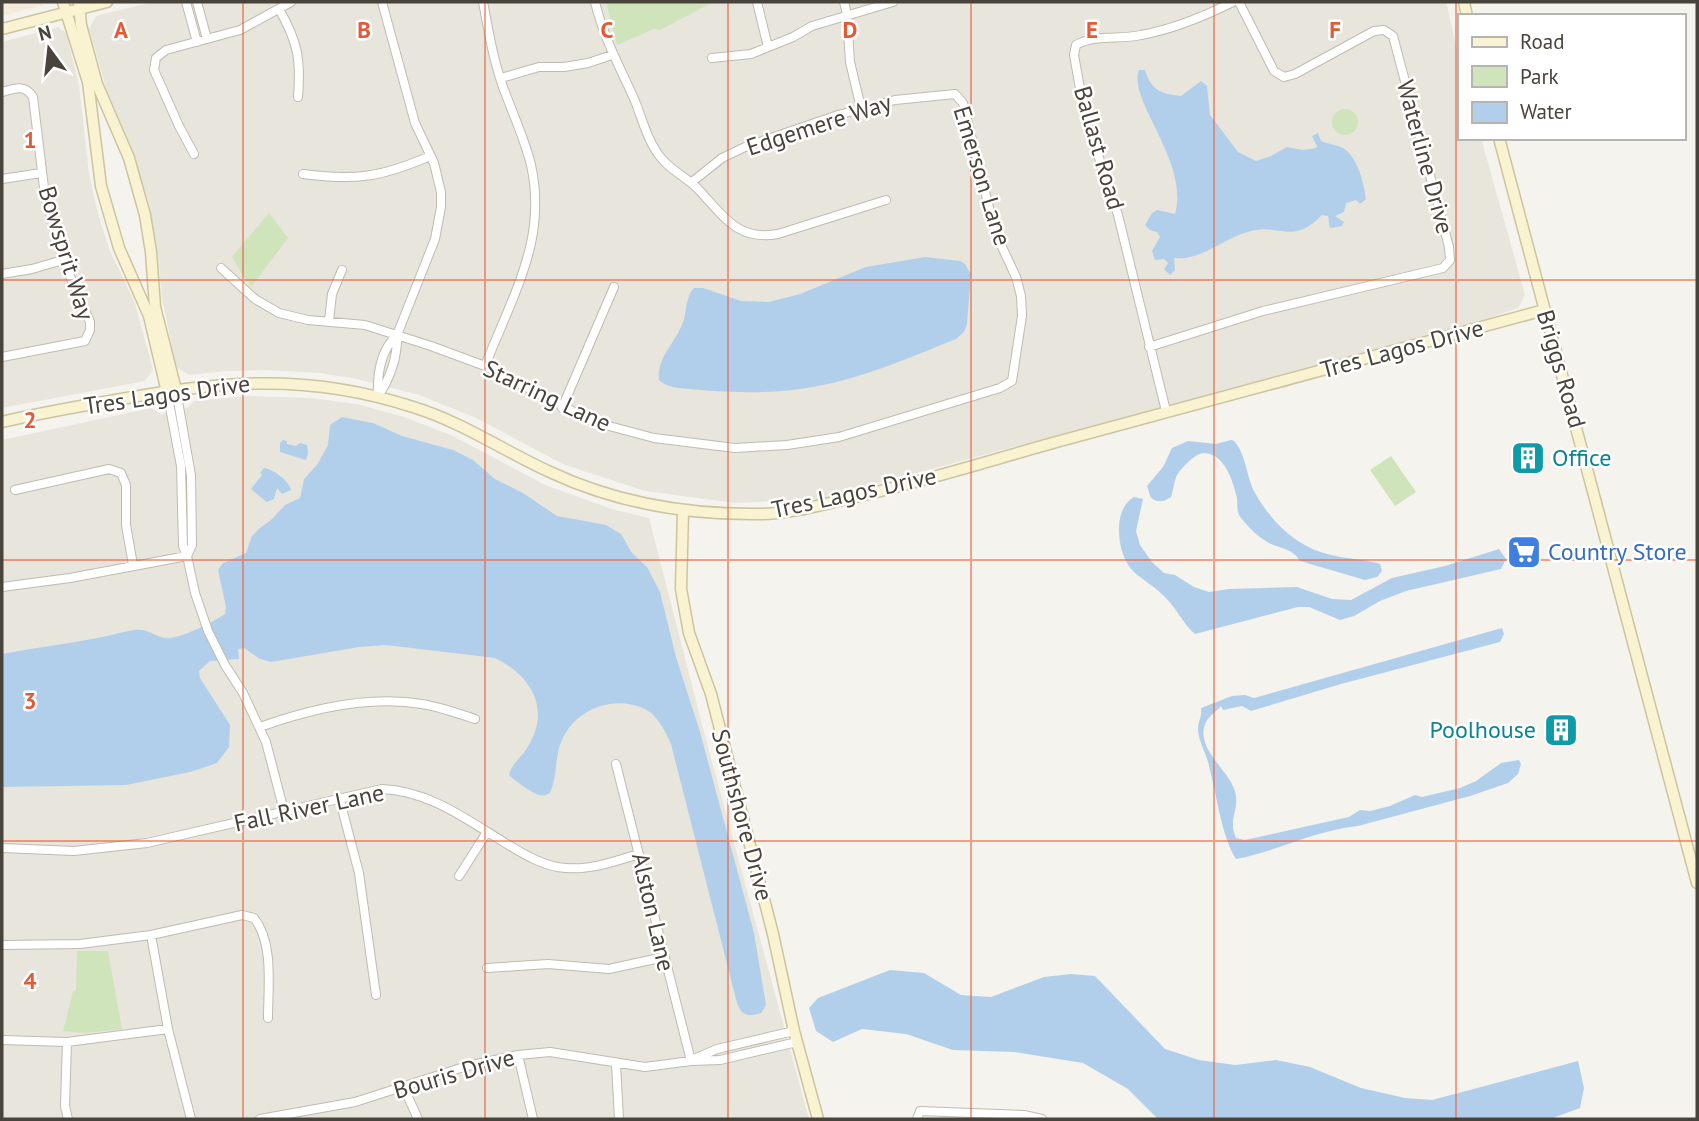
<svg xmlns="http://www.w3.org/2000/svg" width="1699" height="1121" font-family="'PT Sans',sans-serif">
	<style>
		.residential { fill: #e8e5dc }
		.commercial { fill: #f4ebdb }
		.green { fill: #cfe4bb }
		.water { fill: #b1cfea }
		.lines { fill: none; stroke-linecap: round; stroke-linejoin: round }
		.street-casing { stroke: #c0bbb0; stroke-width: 10 }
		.secondary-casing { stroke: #ccc4a0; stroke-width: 13 }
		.street { stroke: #fff; stroke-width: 8 }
		.secondary { stroke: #f9f3d2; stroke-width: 10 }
		.grid { fill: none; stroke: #e35b36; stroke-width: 2; stroke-opacity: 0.55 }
		.labels { text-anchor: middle; stroke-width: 5; stroke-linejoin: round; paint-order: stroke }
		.street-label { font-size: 24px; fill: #49443b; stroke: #fff }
		.culture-label { font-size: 24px; fill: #0d838f; stroke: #fff; text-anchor: start }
		.shop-label { font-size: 24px; fill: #366cbe; stroke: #fff; text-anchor: start }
		.grid-label { font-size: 23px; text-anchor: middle; font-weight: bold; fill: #e35b36; stroke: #fff; stroke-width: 5; stroke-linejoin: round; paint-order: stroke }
	</style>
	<rect width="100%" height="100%" fill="#f5f3ed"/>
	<path class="residential" d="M153 2H1446L1459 57V138H1481L1525 295 1518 308 1284 388 1262 387 1110 421 820 499 735 503 645 491 565 465 476 418 419 395 357 379 320 373 264 370 226 371 189 375 176 367 162 298 158 254 149 203 131 146 107 91 89 29 96 16Z
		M58 27 66 33 79 85 89 174 98 214 110 251 135 303 153 370 145 381 2 408V42Z
		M248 396 310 398 357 404 404 417 453 436 545 485 615 510 649 518 704 732 809 1119H2V440L151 408 161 414 187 408 194 401Z"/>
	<path class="commercial" d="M2 2H44L41 6 2 16Z"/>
	<path class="green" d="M606 2H713L660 30 654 29 617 45Z
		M1332 122a13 13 0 1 1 26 0a13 13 0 1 1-26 0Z
		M269 213 288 238 252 286 245 279 232 257Z
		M1391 456 1416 492 1395 506 1370 470Z
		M77 951H108L122 1029 84 1033 63 1031 73 991 76 990Z"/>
	<path class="water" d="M1139 70H1145C1151 90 1161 94 1181 96L1201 81 1207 86 1210 115 1238 152 1256 161 1271 156 1287 147 1303 150 1316 148 1317 146 1312 136 1318 133 1321 141C1328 144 1337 145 1343 148 1358 157 1364 184 1366 199L1360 204 1356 200 1346 203 1344 212 1335 216 1344 222 1342 226 1330 228 1328 216 1322 215C1293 245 1282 224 1251 231 1229 236 1210 253 1190 257 1185 259 1179 258 1174 258L1175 270 1170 275 1164 269 1168 263 1164 259 1155 260 1152 251 1160 237 1157 232 1150 230 1145 225 1152 213 1157 210 1175 214C1190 162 1127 100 1139 70Z
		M925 257 960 261 965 264 971 274 967 324 964 332 956 339C911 357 865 377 818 386 779 394 739 393 700 390 687 388 669 390 659 380 656 357 678 341 684 319 687 308 686 296 694 288H703L741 301 769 302 800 294 866 267Z
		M342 417 373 423 402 436 453 450 473 460 495 479 523 493 557 516 606 525 621 534 632 553 647 567 660 592 676 657 700 732 754 933 766 1005 761 1013C748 1017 742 1016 737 1003L671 744C665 731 658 716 645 709 614 694 575 709 562 740 554 757 558 776 550 793 546 795 543 796 539 795 534 794 512 779 509 775 512 763 521 758 527 748 552 709 531 676 495 658L386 645 359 647 271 662 260 659 244 648 238 649 239 659 210 661 199 671 200 678 230 725 229 747 217 763 190 772 126 785 2 787V654C32 648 62 645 92 639 106 637 120 632 134 630 147 628 154 636 165 638 179 640 213 622 225 614L226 607 218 570 223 563 246 553 252 536 260 528 271 520 285 505 300 498 304 479 317 465 328 445 330 425Z
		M283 440 287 441V444L296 446 300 443 307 445 308 453 306 460 280 452V443Z
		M1231 440 1234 441C1246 454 1246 475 1254 491 1271 522 1296 547 1331 555 1347 559 1365 559 1380 564L1382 571 1377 577 1365 580 1300 561C1292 548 1281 549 1269 543 1258 537 1249 528 1241 518 1236 512 1238 505 1237 498 1233 481 1225 454 1204 453 1195 453 1180 469 1176 477 1174 483 1173 491 1171 497 1163 502 1159 503 1151 498L1147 486 1163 467 1172 448 1188 441 1216 444Z
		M264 468C272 469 289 480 291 490L282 494 277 488 274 499 267 502 251 489 262 475 260 473Z
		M1134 497 1143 499 1136 531 1140 545 1152 562 1164 573 1175 575 1194 587 1209 592 1229 589 1297 587 1332 599 1351 600 1392 578 1445 566 1499 549 1506 559 1501 569 1406 591 1380 601 1354 616 1340 620 1309 607H1298L1195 634C1183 624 1176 607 1164 596 1155 587 1143 580 1134 572 1117 557 1111 509 1134 497Z
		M1502 628 1504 634 1500 642 1341 684 1251 711 1242 706 1223 710 1221 706C1217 711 1209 716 1206 722 1193 750 1233 771 1236 796 1238 813 1228 820 1236 838L1245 840 1349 817 1360 810 1370 811 1390 806 1415 795 1422 797 1460 788 1476 781 1501 763 1519 760 1521 764 1518 774 1508 783 1470 796 1358 826C1316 830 1278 851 1236 859 1222 838 1216 792 1209 766 1207 754 1198 741 1198 729 1198 722 1202 717 1201 708L1232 696 1245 695 1254 698Z
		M890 970 924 973 961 995 991 997 1044 977 1071 974 1095 976 1165 1049 1199 1060 1235 1065 1276 1060 1310 1067 1361 1088 1405 1098 1432 1100 1578 1061 1584 1088 1580 1108 1550 1119H1158L1128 1089 1083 1063 1014 1052 953 1050 906 1034 862 1029 833 1042 816 1031 809 1008 818 998Z"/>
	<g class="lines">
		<g class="street-casing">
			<path id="street" d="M186 2 197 42
				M197 2 207 39
				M483 2C489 33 494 65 506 95 524 142 540 171 534 225 529 271 502 322 485 366
				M595 2C604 39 620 67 635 101 643 121 648 143 662 159 673 172 688 178 699 190 724 217 738 241 778 234L886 200
				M757 2 768 47
				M844 2 847 14 850 62 861 108
				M279 9C298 42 301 60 298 97
				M712 58 751 54 793 37 812 26 893 2
				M501 78 539 67H564L588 63 612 55
				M2 92C15 88 25 84 33 97L45 196 63 260 90 322V330L85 341 2 357
				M194 154 179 126 154 70 156 58 166 50 240 30 291 2
				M303 174C355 181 382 177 430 156
				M2 179 41 173
				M221 268 255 299 279 313 308 320 365 325 431 346 485 366 594 422 654 438 735 448 787 445 839 437 1000 388 1012 381 1022 316 1021 296 1016 277 995 232 963 103 955 94 895 100 838 115 745 147 722 158 692 182
				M2 274 32 269 63 260
				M329 321 332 294 342 270
				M1149 347 1263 311 1443 268 1450 260 1449 247 1393 36 1384 30 1374 31 1295 74 1284 77 1274 71 1239 2
				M176 390 191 475 192 545 187 556
				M167 392 181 466 183 546 187 556 195 593 208 631 225 665 243 693 266 742 284 811
				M378 396C390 379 398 356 397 335L435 239 441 207V192L434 163 415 123 382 2
				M378 396C377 374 381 350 397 335
				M562 408 614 287
				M1166 411 1118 215 1085 116 1074 55 1076 45C1095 34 1120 40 1141 35 1174 29 1203 17 1233 2
				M15 490 109 469 121 473 126 485V525L133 565
				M2 587 70 578 187 556
				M260 727C310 709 368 695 422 704 440 707 457 713 475 719
				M616 764 691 1061
				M339 797 359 873 376 995
				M2 848 74 851 147 843 382 789C430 791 467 820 507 844 525 855 545 867 566 868 591 870 616 861 639 854
				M459 876 487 832
				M151 935 168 1029 191 1119
				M2 945 80 944 151 935 242 915 254 918C274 943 268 987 268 1018
				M487 968 548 964 609 969 664 957
				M2 1040 67 1042 168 1029
				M67 1042 65 1106 68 1119
				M518 1055 533 1119
				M696 1058 717 1049 794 1031
				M616 1064 619 1119
				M404 1088 418 1119
				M260 1119 355 1102 467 1066 518 1055 550 1052 645 1067 691 1061 720 1060 797 1042
				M917 1119 920 1111 1024 1115 1042 1119"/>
		</g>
		<g class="secondary-casing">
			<path id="secondary" d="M63 2 88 82 101 186 119 248 149 316 167 392
				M79 2 81 25 97 84 129 158 145 215 151 252 155 307 176 390
				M1464 2 1467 16
				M2 29 107 2
				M1499 138 1697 883
				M2 422C35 414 70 408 104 402 215 382 303 371 413 407 462 422 504 451 550 472 616 503 688 515 761 514 789 514 820 505 847 499 915 484 982 463 1049 444 1213 398 1379 356 1544 310
				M683 511 681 589 689 633 711 694 773 934 794 1031 818 1119"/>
		</g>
		<use href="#street" class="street"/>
		<use href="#secondary" class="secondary"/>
	</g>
	<path class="grid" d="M243 2V1119M485 2V1119M728 2V1119M971 2V1119M1214 2V1119M1456 2V1119M2 280H1697M2 560H1697M2 841H1697"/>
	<defs>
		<g id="building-square" transform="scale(1.75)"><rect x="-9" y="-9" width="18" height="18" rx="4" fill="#0f9aa8" stroke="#fff"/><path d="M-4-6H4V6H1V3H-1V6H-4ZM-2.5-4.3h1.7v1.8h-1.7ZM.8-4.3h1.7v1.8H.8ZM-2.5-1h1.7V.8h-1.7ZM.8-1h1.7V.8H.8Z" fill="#fff"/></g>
		<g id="supermarket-square" transform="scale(1.75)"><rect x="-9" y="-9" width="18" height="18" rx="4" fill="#3f7fe0" stroke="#fff"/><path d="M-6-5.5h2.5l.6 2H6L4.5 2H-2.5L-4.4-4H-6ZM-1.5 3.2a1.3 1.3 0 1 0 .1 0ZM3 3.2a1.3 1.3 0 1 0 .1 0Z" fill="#fff"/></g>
	</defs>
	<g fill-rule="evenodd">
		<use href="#building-square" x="1528" y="458"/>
		<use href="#supermarket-square" x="1524" y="552"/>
		<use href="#building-square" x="1561" y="730"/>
	</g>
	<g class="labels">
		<g class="street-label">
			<text transform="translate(819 125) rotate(-18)" y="8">Edgemere Way</text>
			<text transform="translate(1099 148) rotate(74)" y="8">Ballast Road</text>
			<text transform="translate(1425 157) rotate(75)" y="8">Waterline Drive</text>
			<text transform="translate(982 176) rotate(73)" y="8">Emerson Lane</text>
			<text transform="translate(66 253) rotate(73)" y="8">Bowsprit Way</text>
			<text transform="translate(1402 349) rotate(-15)" y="8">Tres Lagos Drive</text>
			<text transform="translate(1561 369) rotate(74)" y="8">Briggs Road</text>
			<text transform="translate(167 395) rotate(-8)" y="8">Tres Lagos Drive</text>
			<text transform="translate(547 396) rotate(25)" y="8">Starring Lane</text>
			<text transform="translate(854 493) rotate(-12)" y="8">Tres Lagos Drive</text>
			<text transform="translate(309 808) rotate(-12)" y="8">Fall River Lane</text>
			<text transform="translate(742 815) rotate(75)" y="8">Southshore Drive</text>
			<text transform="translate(653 912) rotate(77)" y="8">Alston Lane</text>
			<text transform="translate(454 1074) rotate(-16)" y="8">Bouris Drive</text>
		</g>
		<g class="culture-label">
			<text x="1552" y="466">Office</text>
			<text x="1536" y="738" text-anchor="end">Poolhouse</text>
		</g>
		<g class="shop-label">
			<text x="1548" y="560">Country Store</text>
		</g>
	</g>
	<g class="grid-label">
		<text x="121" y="38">A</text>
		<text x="364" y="38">B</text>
		<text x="607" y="38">C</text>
		<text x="850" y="38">D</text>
		<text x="1092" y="38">E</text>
		<text x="1335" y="38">F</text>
		<text x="30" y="148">1</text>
		<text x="30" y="428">2</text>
		<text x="30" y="709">3</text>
		<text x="30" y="989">4</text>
	</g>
	<rect width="1699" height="1121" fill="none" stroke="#49443b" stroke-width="7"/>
	<rect x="1458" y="14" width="228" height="126" fill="#ffffff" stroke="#b6b4b1" stroke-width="2"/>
	<rect x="1472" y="37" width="35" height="10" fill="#f9f3d2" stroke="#b6b4b1" stroke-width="2"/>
	<text x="1520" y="49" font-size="21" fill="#49443b">Road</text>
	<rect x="1472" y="66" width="35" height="21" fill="#cfe4bb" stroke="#b6b4b1" stroke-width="2"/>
	<text x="1520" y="84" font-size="21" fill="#49443b">Park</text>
	<rect x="1472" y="102" width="35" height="21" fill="#b1cfea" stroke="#b6b4b1" stroke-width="2"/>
	<text x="1520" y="119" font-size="21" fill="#49443b">Water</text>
	<g transform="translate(49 49) rotate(345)" stroke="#ffffff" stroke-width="5" paint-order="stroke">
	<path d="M0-5L12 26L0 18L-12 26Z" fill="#49443b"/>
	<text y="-10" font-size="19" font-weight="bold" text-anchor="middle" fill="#49443b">N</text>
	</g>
</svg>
